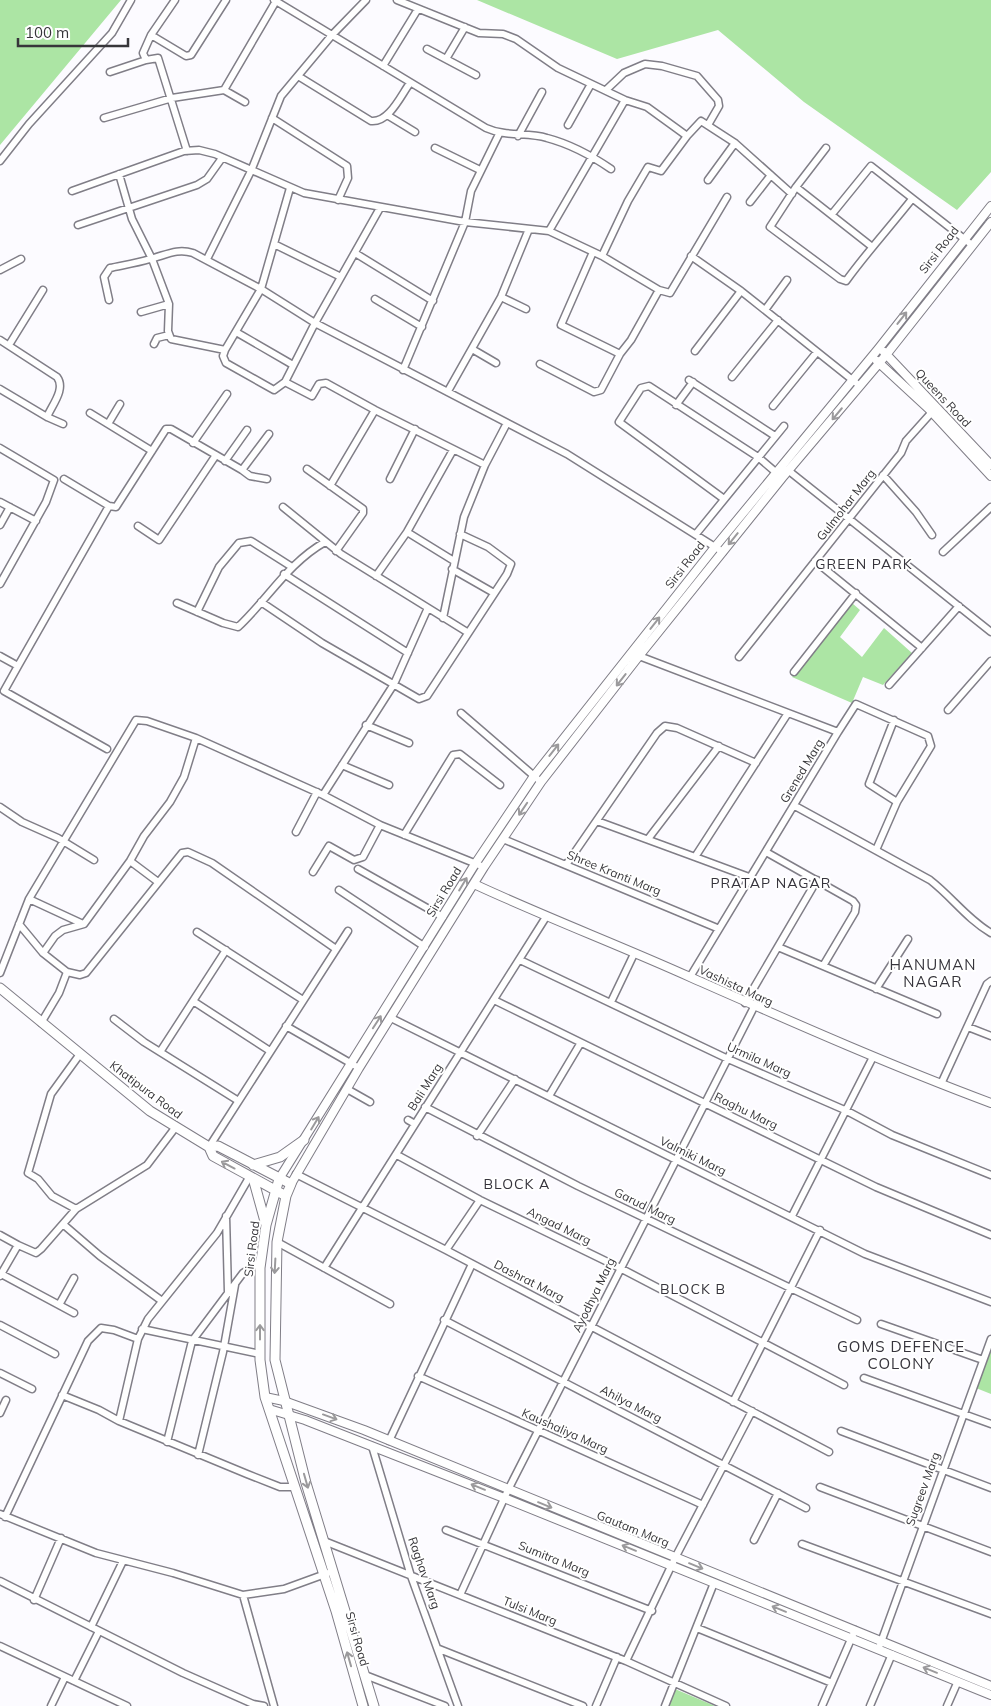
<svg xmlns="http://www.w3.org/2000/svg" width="991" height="1706" font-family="Mulish,sans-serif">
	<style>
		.green { fill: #ace5a4 }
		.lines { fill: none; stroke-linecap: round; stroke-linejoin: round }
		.minor-casing { stroke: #807e87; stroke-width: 9 }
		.tertiary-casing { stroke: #807e87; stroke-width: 10 }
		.secondary-casing { stroke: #807e87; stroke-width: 11 }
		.minor { stroke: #fff; stroke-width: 6 }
		.tertiary { stroke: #fff; stroke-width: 8 }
		.secondary { stroke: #fff; stroke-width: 9 }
		.oneway { stroke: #9b9a9c }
		.labels { text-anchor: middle; stroke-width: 4; stroke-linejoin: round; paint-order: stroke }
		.street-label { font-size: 12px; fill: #37363a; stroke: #fff }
		.neighbourhood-label { font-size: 14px; letter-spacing: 1px; fill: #36343c; stroke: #fff }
		.quarter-label { font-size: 15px; letter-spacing: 1px; fill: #36343c; stroke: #fff }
	</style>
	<rect width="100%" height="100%" fill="#fcfbff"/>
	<path class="green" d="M0 0H121L0 145Z
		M477 0H991V172L957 210 804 102 718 30 617 59Z
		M852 603 860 610 840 637 862 657 884 628 912 653 883 685 863 677 852 703 792 677Z
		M991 1349V1394L976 1388Z
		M675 1689 715 1706H668Z"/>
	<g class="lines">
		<g class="minor-casing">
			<path id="minor" d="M175 0 151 35 143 53 146 60 158 58 187 151
				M274 0 486 128C506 137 527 132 547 138 570 144 592 156 611 169
				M397 0 479 33 503 34 516 39 558 68 625 100 647 107 687 136 701 121 735 143 792 194
				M151 35 186 56 191 55 226 0
				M427 49 476 75
				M446 59 465 27
				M383 66 418 9
				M110 72 146 60
				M298 76 371 121C389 123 401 95 410 83
				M224 90 276 1
				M606 90 624 73 645 64 662 66 697 76 718 100 719 106 708 125
				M387 115 415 132
				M104 118 172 98 224 90 245 102
				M272 118 347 166 348 178 338 200
				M568 125 591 84
				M518 136 542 92
				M435 148 480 170
				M826 148 796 187 770 227 840 279 846 281C867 252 890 227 912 199
				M0 161 29 124 112 33 131 0
				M119 174 132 219 152 259 169 304
				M708 180 735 143
				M796 187 871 246
				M290 188 261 289 225 350 223 356 226 363 274 390 285 382 315 323 380 208
				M72 191 184 151 199 150 215 154 304 193 465 222 549 231 602 256 659 290 670 293 727 197
				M750 202 771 175
				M832 214 871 166 972 245
				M78 225 197 185 207 179 222 158
				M549 231 625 100
				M274 244 341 277
				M593 252 561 325 620 354 631 340 659 290
				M355 253 433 301
				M602 256 628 201 648 167 661 171 687 136
				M691 256 741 291 860 386
				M207 259 251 171 281 96 332 35 366 0
				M0 270 21 259
				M501 297 526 309
				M375 299 422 327
				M109 300 104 277 110 268C124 265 137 263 150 259 166 255 177 248 193 253L261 289 315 323 567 454 723 552
				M765 310 787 280
				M141 312 169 304 168 331 171 339 225 350
				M236 332 293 365
				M0 340 57 377C66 389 52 405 47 417L0 389
				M154 344 157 338 169 335
				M9 345 43 290
				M472 349 496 363
				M695 351 741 291
				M540 364 594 392 601 390 620 354
				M403 370 465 222 471 191 499 134
				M732 377 778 320
				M689 380 775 436
				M285 382 312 396 319 384 326 383 375 410 485 465
				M448 391 501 297 529 229
				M676 405 693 382
				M773 406 817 352
				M90 413 152 451
				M47 417 63 424
				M108 424 120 404
				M193 443 227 394
				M0 448 54 480 46 502 0 584
				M225 461 247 430
				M307 469 363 509V513L336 551
				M242 470 250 476 267 479
				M789 471 991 632
				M883 475 916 512 932 535
				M64 479 109 506
				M390 479 415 429
				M330 486 375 410
				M724 499 619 422 641 388 649 386 758 457 779 475
				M0 502 36 521
				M283 507 341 554 467 632
				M0 525 10 507
				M138 526 159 540 216 455
				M407 532 454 561
				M696 534 784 426
				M943 552 991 507
				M815 561 922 648
				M452 569 494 593
				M284 574 408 653
				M376 576 407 532 453 450
				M261 602 322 643 419 699 427 696 507 574 511 564 488 547 460 534
				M177 603 223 623 238 627C268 599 288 563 325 542
				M197 612 219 567 239 543 251 541 292 567
				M443 618 464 517 485 465 507 423
				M0 656 18 666 109 506 116 507 166 429H171L242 470 269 434
				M639 656 838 732 690 977
				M739 657 901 453 906 441 932 412
				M18 666 4 691 107 749
				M794 672 856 593
				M889 685 959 606
				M948 710 991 661
				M461 713 541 782
				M894 720 869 784 897 802
				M366 725 409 743
				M838 732 856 704 928 736 931 746 897 802 876 850
				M342 765 389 785
				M323 795 394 684 427 610
				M795 806 930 880C952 897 967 919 991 933
				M0 807 22 822 58 838 94 860
				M597 821 695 857 788 713
				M296 832 317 792
				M404 835 453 755 460 754 500 785
				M503 839 717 928
				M648 839 719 746
				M766 852 853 901 856 905 855 912 823 966
				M695 857 749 877
				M130 861 158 882
				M566 865 657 733 665 726 677 728 756 763
				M358 869 443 917
				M313 872 329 846 354 860 363 857 380 825
				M339 890 425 947
				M29 899 83 924
				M19 924 43 953 67 972
				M197 932 303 1000
				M778 947 937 1014
				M43 953 55 936 63 930 84 924 130 861 144 836 170 802 184 777 196 738
				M520 960 728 1059 847 1111 892 1135 991 1175
				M0 973 29 899 136 720 147 721 196 738 323 795 380 825 484 867
				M876 989 908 939
				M494 1000 876 1187 991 1235
				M193 1001 270 1051
				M611 1002 634 954
				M745 1003 817 880
				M391 1018 865 1254 991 1302
				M114 1019 144 1042 237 1100
				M41 1023 59 993 67 972 80 975 86 973 182 853 188 852 212 863 336 949
				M286 1026 359 1068
				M968 1027 991 1036
				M160 1052 226 950
				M941 1084 987 984 991 981
				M347 1089 370 1102
				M549 1096 580 1044
				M425 1107 578 1186 857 1320
				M408 1120 415 1124
				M477 1136 515 1079
				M209 1147 348 931
				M397 1155 480 1200 620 1268 844 1385
				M296 1174 446 1250 829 1452
				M76 1209 52 1196 38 1179 28 1173 51 1094 80 1054
				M226 1216 228 1292
				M792 1216 873 1057
				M64 1225 100 1256 162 1301
				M0 1235 18 1245
				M277 1242 390 1304
				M446 1250 480 1200
				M324 1268 546 917
				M1 1274 74 1313
				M0 1276 18 1245 36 1253 41 1249 76 1209 147 1165 175 1128
				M59 1305 74 1278
				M444 1320 806 1508
				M881 1324 983 1360
				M0 1325 55 1354
				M142 1329 260 1354
				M0 1373 32 1389
				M418 1376 703 1505
				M864 1378 991 1424
				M62 1395 99 1410 119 1421 247 1474 280 1487H295
				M733 1402 820 1230
				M0 1413 6 1400
				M119 1421 138 1339 148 1319 217 1233 250 1176
				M841 1431 991 1488
				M389 1441 472 1264
				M167 1442 192 1341 243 1273 261 1261
				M372 1446 411 1576 458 1706
				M198 1455 223 1352 235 1285
				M820 1487 991 1552
				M0 1514 96 1553 173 1573 243 1595 284 1589 328 1573
				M5 1517 88 1341 101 1328 114 1330 138 1339
				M446 1530 652 1611
				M754 1540 778 1493
				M324 1541 626 1661 726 1706
				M802 1544 991 1614
				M0 1581 183 1673 253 1704 264 1706
				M243 1595 274 1706
				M460 1595 508 1490 754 1007
				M34 1600 61 1538
				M91 1627 123 1561
				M697 1628 832 1683
				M880 1645 991 1339
				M0 1646 127 1706
				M439 1649 583 1706
				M626 1661 675 1558 752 1411
				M365 1675 445 1706
				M74 1681 99 1631
				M51 1706 65 1677
				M596 1706 617 1657
				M665 1706 714 1583
				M822 1706 855 1630
				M870 1706 892 1654
				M947 1706 958 1681"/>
		</g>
		<g class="tertiary-casing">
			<path id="tertiary" d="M884 352 991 465
				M877 361 929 409 991 476
				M474 884C545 917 619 945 690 977 790 1021 889 1065 991 1103
				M279 1179 475 864 534 776 715 547 879 348 991 206
				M291 1184 359 1068 484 867 541 782 639 656 782 478 886 355 991 222
				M265 1397 284 1401 364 1430 991 1686
				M269 1409 305 1420 504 1498 991 1695"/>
		</g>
		<g class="secondary-casing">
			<path id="secondary" d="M0 988 150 1111 209 1147 213 1156 286 1196
				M209 1147 218 1146 291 1184 286 1196 277 1242 275 1360 306 1483 374 1706
				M253 1165 280 1157 304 1140
				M253 1178 266 1225
				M279 1179 266 1225 260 1268V1360L265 1397 336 1611 363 1706"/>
		</g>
		<use href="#minor" class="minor"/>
		<use href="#tertiary" class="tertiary"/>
		<use href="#secondary" class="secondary"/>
	</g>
	<defs><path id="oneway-shaft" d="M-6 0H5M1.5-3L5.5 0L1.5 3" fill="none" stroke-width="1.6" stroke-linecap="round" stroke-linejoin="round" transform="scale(1.25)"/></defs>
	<g class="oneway">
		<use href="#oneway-shaft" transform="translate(902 318) rotate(-52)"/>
		<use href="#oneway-shaft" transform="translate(837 414) rotate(130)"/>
		<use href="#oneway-shaft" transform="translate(733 539) rotate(129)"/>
		<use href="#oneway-shaft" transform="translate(655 623) rotate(-52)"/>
		<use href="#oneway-shaft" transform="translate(621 680) rotate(128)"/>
		<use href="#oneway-shaft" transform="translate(554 750) rotate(-52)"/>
		<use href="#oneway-shaft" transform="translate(523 809) rotate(124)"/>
		<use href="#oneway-shaft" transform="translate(463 884) rotate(-59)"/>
		<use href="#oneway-shaft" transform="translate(377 1022) rotate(-57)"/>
		<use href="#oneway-shaft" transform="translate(315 1123) rotate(-59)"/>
		<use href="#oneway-shaft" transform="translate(228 1165) rotate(-152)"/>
		<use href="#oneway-shaft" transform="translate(275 1266) rotate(93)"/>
		<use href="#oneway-shaft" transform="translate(260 1332) rotate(-90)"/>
		<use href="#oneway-shaft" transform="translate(330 1417) rotate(20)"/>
		<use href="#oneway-shaft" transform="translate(306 1481) rotate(74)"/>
		<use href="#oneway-shaft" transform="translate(478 1487) rotate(-158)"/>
		<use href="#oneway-shaft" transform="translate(545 1505) rotate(22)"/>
		<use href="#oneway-shaft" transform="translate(629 1548) rotate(-158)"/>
		<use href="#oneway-shaft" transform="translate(696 1566) rotate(22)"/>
		<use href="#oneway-shaft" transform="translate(779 1609) rotate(-158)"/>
		<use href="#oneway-shaft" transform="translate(349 1659) rotate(-106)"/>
		<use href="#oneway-shaft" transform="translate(930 1670) rotate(-158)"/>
	</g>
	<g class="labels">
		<g class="street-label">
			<text transform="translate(939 250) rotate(-52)" y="4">Sirsi Road</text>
			<text transform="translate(943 398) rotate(47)" y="4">Queens Road</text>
			<text transform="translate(846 505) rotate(-52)" y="4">Gulmohar Marg</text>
			<text transform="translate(685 565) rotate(-52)" y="4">Sirsi Road</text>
			<text transform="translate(802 771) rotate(-59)" y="4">Grened Marg</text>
			<text transform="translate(614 873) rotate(22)" y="4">Shree Kranti Marg</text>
			<text transform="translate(444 892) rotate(-59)" y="4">Sirsi Road</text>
			<text transform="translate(736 986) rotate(25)" y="4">Vashista Marg</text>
			<text transform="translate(759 1060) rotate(24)" y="4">Urmila Marg</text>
			<text transform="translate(425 1087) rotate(-58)" y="4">Bali Marg</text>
			<text transform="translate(146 1090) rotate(37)" y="4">Khatipura Road</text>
			<text transform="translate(746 1111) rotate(26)" y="4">Raghu Marg</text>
			<text transform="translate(693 1156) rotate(26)" y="4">Valmiki Marg</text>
			<text transform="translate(645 1206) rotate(26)" y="4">Garud Marg</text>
			<text transform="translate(559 1226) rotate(26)" y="4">Angad Marg</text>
			<text transform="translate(252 1249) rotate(-83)" y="4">Sirsi Road</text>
			<text transform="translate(529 1281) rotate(27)" y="4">Dashrat Marg</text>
			<text transform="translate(594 1295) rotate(-64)" y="4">Ayodhya Marg</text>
			<text transform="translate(631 1404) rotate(27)" y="4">Ahilya Marg</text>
			<text transform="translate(565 1431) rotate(24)" y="4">Kaushaliya Marg</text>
			<text transform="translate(923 1489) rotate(-70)" y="4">Sugreev Marg</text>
			<text transform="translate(633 1529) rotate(22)" y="4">Gautam Marg</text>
			<text transform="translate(554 1559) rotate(22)" y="4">Sumitra Marg</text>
			<text transform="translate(424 1573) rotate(71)" y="4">Raghav Marg</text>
			<text transform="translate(530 1611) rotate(22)" y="4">Tulsi Marg</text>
			<text transform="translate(357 1639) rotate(74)" y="4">Sirsi Road</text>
		</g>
		<g class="neighbourhood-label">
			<text x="864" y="569">GREEN PARK</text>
			<text x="771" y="888">PRATAP NAGAR</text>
			<text x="517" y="1189">BLOCK A</text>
			<text x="693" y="1294">BLOCK B</text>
		</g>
		<g class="quarter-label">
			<text x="933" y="970">HANUMAN<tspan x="933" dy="17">NAGAR</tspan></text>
			<text x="901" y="1352">GOMS DEFENCE<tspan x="901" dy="17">COLONY</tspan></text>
		</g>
	</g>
	<path d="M18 38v8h110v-8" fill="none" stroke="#37363a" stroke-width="2.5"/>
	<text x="25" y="38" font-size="15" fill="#37363a" stroke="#ffffff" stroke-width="4" paint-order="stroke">100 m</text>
</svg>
